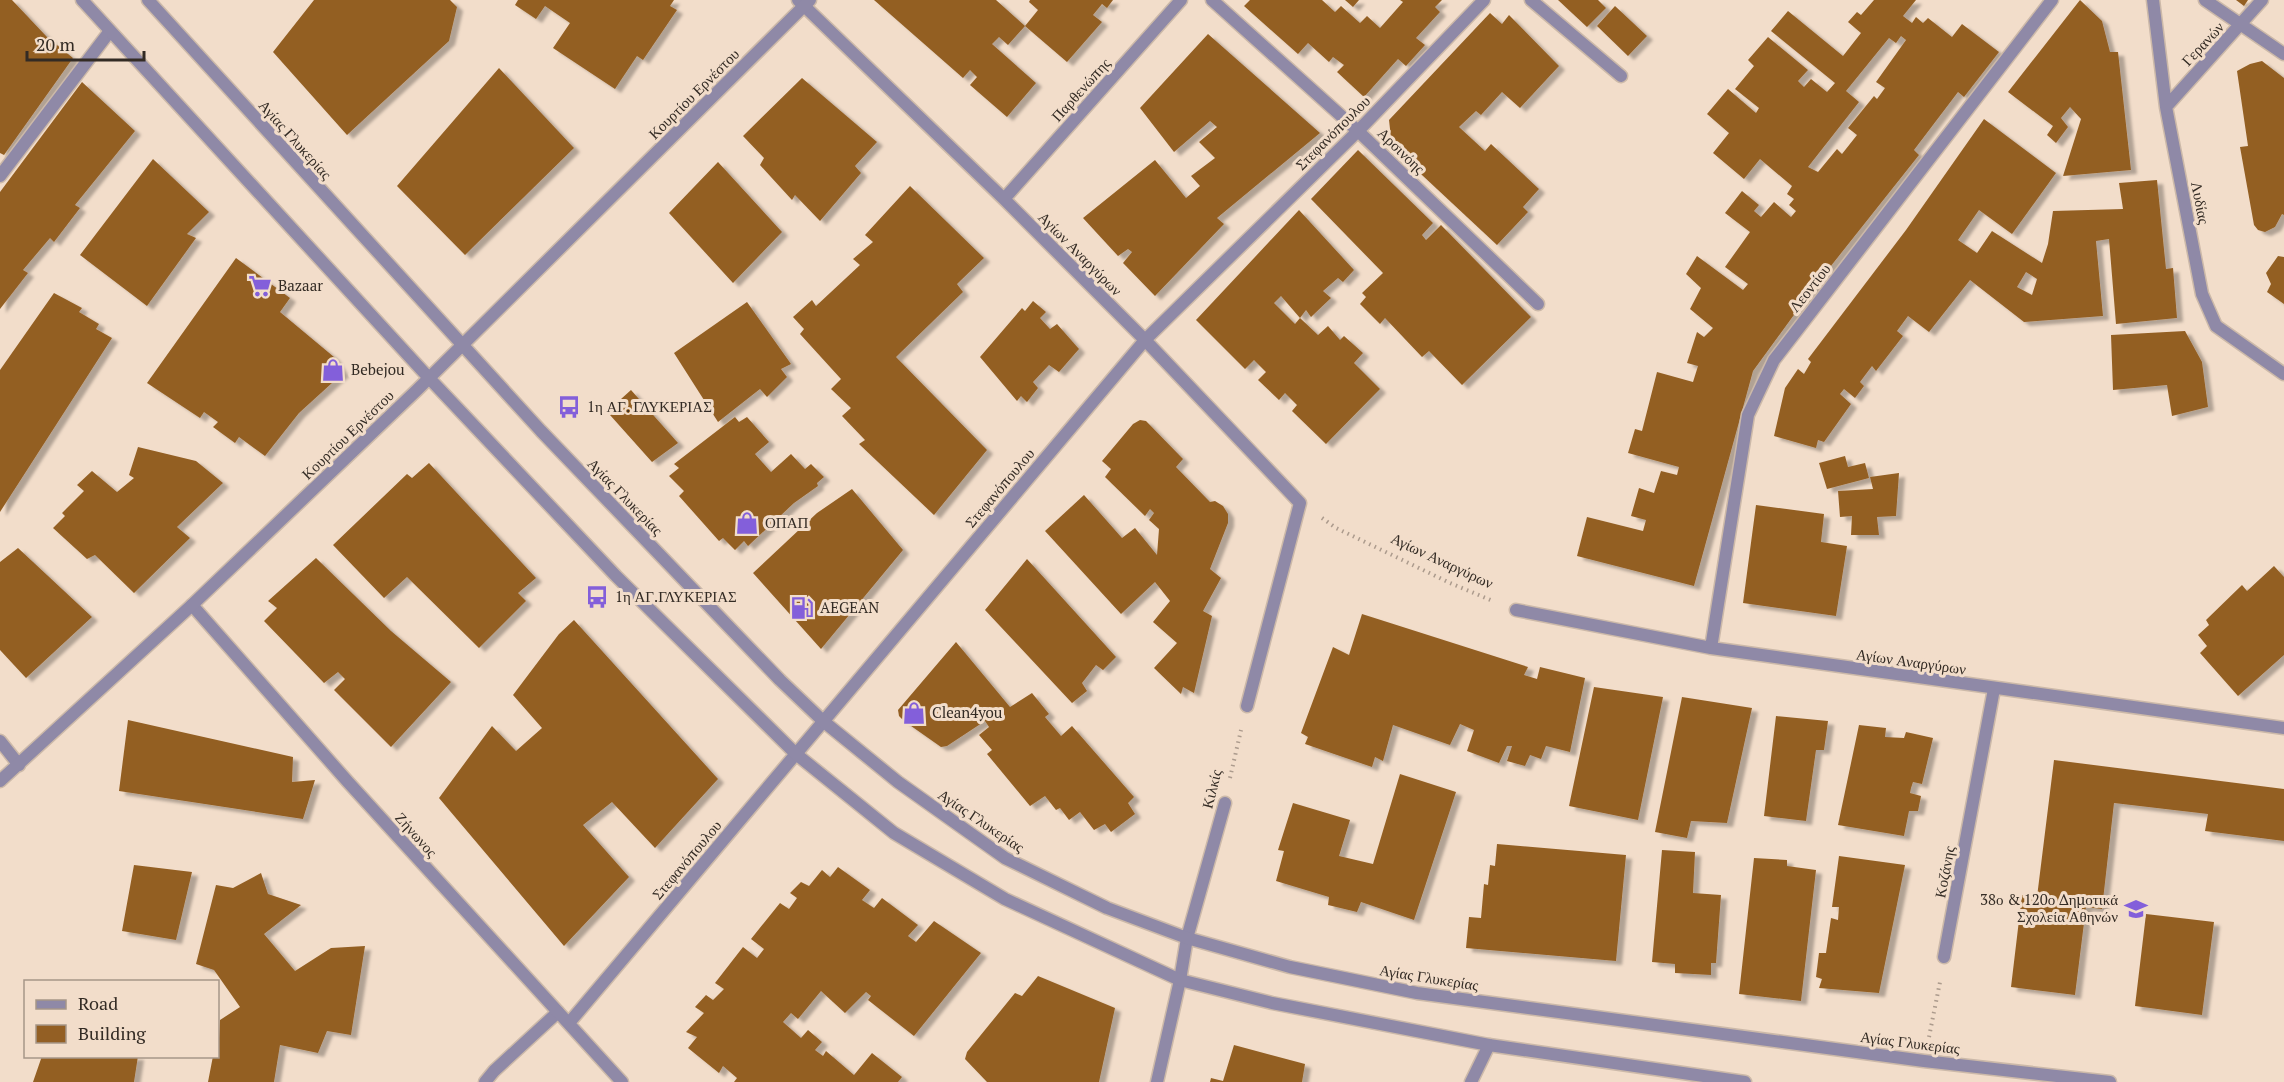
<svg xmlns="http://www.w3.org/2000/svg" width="2284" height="1082" font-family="'PT Serif',serif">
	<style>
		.building { fill: #935f24; fill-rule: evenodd; filter: url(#shadow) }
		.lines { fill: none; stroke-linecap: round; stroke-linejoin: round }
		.service-casing { stroke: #ccb9a9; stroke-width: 15 }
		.pedestrian-casing { stroke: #ccb9a9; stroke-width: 15 }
		.minor-casing { stroke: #ccb9a9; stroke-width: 15 }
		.tertiary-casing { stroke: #ccb9a9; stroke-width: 15 }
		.path { stroke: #ac9b8d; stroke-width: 4; stroke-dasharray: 1.5 4.5; stroke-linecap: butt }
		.service { stroke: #8f89a7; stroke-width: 12 }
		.pedestrian { stroke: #8f89a7; stroke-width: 12 }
		.minor { stroke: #8f89a7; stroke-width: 12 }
		.tertiary { stroke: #8f89a7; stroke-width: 12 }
		.labels { text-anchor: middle; stroke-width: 6; stroke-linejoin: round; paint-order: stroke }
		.street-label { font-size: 15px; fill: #332b24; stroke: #f2ddca }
		.poi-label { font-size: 15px; fill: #332b24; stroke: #f2ddca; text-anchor: start }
	</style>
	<defs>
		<filter id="shadow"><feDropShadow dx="6" dy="4" stdDeviation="1.5" flood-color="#0004"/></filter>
	</defs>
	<rect width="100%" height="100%" fill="#f2ddca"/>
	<path class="building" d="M0 0H12L47 37 73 58 4 155 0 153Z
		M314 0H450L457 7 449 41 347 135 273 52Z
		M518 0H674L670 6 677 10 643 60 637 56 615 89 553 48 570 23 545 6 536 19 515 5Z
		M874 0H996L1025 26 1008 45 999 37 992 44 1036 83 1007 117 970 85 977 77 970 70 963 78Z
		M1030 0H1113L1107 8 1102 4 1093 15 1102 22 1067 62 1025 26 1038 10 1029 2Z
		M1250 0H1322L1335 12 1341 6 1360 23 1367 16 1380 28 1403 2 1400 0H1442L1435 7 1440 12 1416 38 1425 45 1406 66 1398 59 1364 97 1337 72 1344 65 1333 57 1329 62 1308 43 1298 54 1244 6Z
		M1345 0H1359L1353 7Z
		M1558 0H1598L1606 8 1587 27Z
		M1874 0H1916L1903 16 1912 23 1916 17 1923 23 1928 18 1952 37 1962 24 1999 52 1964 97 1958 92 1914 150 1919 155 1815 286 1753 371 1694 586 1577 556 1587 517 1643 531 1646 520 1631 516 1639 488 1654 493 1661 471 1677 475 1679 467 1628 453 1635 429 1642 431 1657 372 1693 382 1698 366 1687 363 1697 332 1704 337 1713 328 1690 309 1701 288 1686 274 1697 256 1743 290 1748 284 1725 267 1750 232 1725 213 1742 191 1759 205 1754 211 1761 217 1774 202 1791 217 1796 211 1789 205 1794 199 1787 194 1792 186 1760 159 1744 179 1713 153 1729 133 1707 114 1728 89 1756 113 1759 108 1735 89 1754 66 1748 60 1768 37 1808 70 1798 81 1804 87 1811 79 1827 92 1835 83 1771 31 1788 11 1843 56 1861 33 1848 22 1857 12 1861 15ZM1901 36 1906 40 1876 82 1885 88 1877 99 1874 96 1848 128 1857 135 1842 154 1837 149 1818 172 1808 167 1859 102 1846 91 1889 38 1896 43Z
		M2080 0 2102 21 2110 52H2118L2131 170 2063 176 2081 119 2070 107 2061 118 2068 127 2056 143 2047 135 2053 126 2008 92Z
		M2236 0H2248L2244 6Z
		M1615 6 1647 36 1628 56 1597 26Z
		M1490 13 1502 24 1509 15 1559 66 1520 108 1502 92 1481 115 1476 111 1459 127 1485 151 1491 144 1539 189 1523 207 1528 212 1497 245 1392 147 1389 120Z
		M1208 34 1320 133 1217 218 1224 224 1155 296 1123 263 1132 252 1128 249 1118 256 1083 218 1155 160 1186 198 1200 186 1191 176 1215 158 1199 142 1217 127 1210 121 1174 152 1140 108Z
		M2262 61 2284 78V215L2282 214 2275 227 2265 232 2258 230 2254 225 2240 147 2248 146 2237 71 2250 64Z
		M499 68 574 148 465 255 397 186Z
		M802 78 877 142 855 166 861 173 820 221 795 195 792 200 760 165 764 158 743 136Z
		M82 82 135 131 75 205 80 208 54 242 50 238 23 270 28 273 0 309V192Z
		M1984 119 2056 173 2012 234 1979 210 1958 240 1977 253 1992 231 2042 263 2048 244 2053 211 2123 209 2119 183 2157 180 2166 269 2173 268 2177 318 2116 324 2109 239 2096 241 2103 316 2024 322 1970 280 1929 332 1908 316 1897 331 1903 336 1876 371 1872 366 1860 382 1864 386 1855 398 1844 389 1840 394 1851 404 1824 442 1818 440 1816 448 1774 436 1785 388 1798 369 1804 374 1811 362 1808 359 1906 230ZM2026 272 2037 279 2032 295 2017 287Z
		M1358 150 1433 223 1422 235 1426 240 1441 225 1531 317 1462 385 1429 351 1422 357 1385 318 1380 324 1360 304 1366 297 1362 293 1383 273 1311 199Z
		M153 159 209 212 187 234 196 238 147 306 80 255Z
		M718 162 782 232 733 283 669 213Z
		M910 186 984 258 957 284 963 292 896 357 987 450 934 515 859 444 865 440 842 416 851 408 831 389 841 379 800 334 804 329 793 317 812 300 816 306 860 265 853 259 873 242 865 235Z
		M1299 210 1354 270 1343 282 1338 278 1323 291 1331 298 1311 317 1306 310 1300 318 1281 296 1274 303 1295 324 1300 318 1318 335 1328 326 1340 340 1344 336 1363 353 1354 363 1380 389 1326 444 1292 411 1297 405 1285 393 1279 400 1258 380 1266 372 1254 360 1245 369 1196 320Z
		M2278 256 2284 257V304L2267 292 2271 284 2266 273Z
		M236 258 290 298 280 312 334 357 343 373 299 413 265 456 239 437 235 443 213 427 218 422 204 412 200 418 147 383Z
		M54 293 82 308 79 312 99 324 96 329 112 338 0 512V370Z
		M1033 301 1046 312 1040 318 1050 329 1057 324 1079 349 1059 372 1049 365 1033 382 1038 388 1027 402 1021 396 1017 401 980 357 1022 308 1025 311Z
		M747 302 791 364 781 369 787 377 767 397 760 389 718 422 674 353Z
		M2185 331 2202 362 2208 407 2172 416 2167 385 2113 390 2111 335Z
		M631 390 678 443 652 462 610 415 623 404 621 399Z
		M735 417 739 422 747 417 769 442 755 454 771 472 791 454 805 469 811 464 824 477 817 483 818 486 794 503 748 546 744 541 735 550 723 538 719 541 679 496 684 491 669 476 679 468 674 464Z
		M1140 420 1146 421 1183 459 1176 467 1210 502 1215 501 1223 506 1228 514V523L1210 569 1221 578 1203 611 1212 616 1194 693 1183 687 1181 694 1154 668 1177 643 1153 622 1170 601 1155 582 1121 614 1045 531 1084 495 1122 538 1135 528 1157 555 1159 529 1149 520 1154 513 1150 509 1145 516 1105 477 1111 469 1102 461 1133 424Z
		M138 447 196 461 223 483 177 527 190 538 134 593 95 555 87 559 53 528 65 516 62 513 84 491 77 485 92 471 117 492 134 478 129 475Z
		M1845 456 1848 467 1865 463 1869 478 1827 489 1819 463Z
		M429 463 536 578 518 593 526 601 479 648 407 577 384 598 333 545 407 474 412 478Z
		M1899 473 1896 516 1877 517 1879 535H1851L1852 516 1840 517 1838 491 1873 489 1870 477Z
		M852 489 903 550 821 649 753 573 817 513Z
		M1756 505 1824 514 1821 542 1847 546 1836 616 1743 603Z
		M18 548 92 617 26 678 0 650V562Z
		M316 558 391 631 451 682 391 747 334 690 345 679 338 672 324 683 264 621 277 608 268 601Z
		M1027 559 1116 657 1103 670 1096 665 1082 683 1087 691 1072 703 985 610Z
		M2274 566 2284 577V655L2238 696 2200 653 2207 646 2198 635 2209 625 2206 620 2242 585 2247 591Z
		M1362 614 1528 667 1524 675 1537 679 1540 667 1585 678 1570 752 1546 746 1541 759 1530 755 1525 766 1507 761 1512 746H1507L1499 763 1467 751 1474 730 1460 724 1450 745 1393 725 1383 761 1375 757 1372 767 1305 744 1308 737 1301 733 1333 647 1349 655Z
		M574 620 718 779 655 848 612 802 583 825 629 877 564 946 439 798 492 726 516 751 542 728 513 695 559 634Z
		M956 642 1010 707 1032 693 1049 714 1045 717 1061 736 1072 726 1134 797 1128 803 1135 814 1111 832 1105 824 1094 830 1080 812 1069 820 1060 808 1056 810 1045 796 1030 806 987 754 992 750 979 735 989 727 985 721 947 746 941 747 904 721 899 716 898 710Z
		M1594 687 1663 697 1638 820 1569 806Z
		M1682 697 1752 708 1727 823 1691 821 1687 838 1655 832Z
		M1776 716 1828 721 1824 750H1816L1806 821 1764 816Z
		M128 720 293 757 292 782 315 780 303 819 119 791Z
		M1859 725 1886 728 1885 737 1904 738 1906 732 1933 738 1922 784 1913 782 1911 788 1910 793 1921 796 1918 811H1909L1904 836 1838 825Z
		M2054 760 2284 789V841L2205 831 2208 814 2114 803 2102 909 2086 907 2075 995 2011 987 2022 895 2037 897Z
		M1400 774 1456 792 1414 920 1361 902 1357 912 1328 905 1329 897 1276 881 1284 851 1278 850 1293 803 1350 820 1339 856 1373 864Z
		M1497 844 1626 855 1616 961 1466 948 1469 917 1481 918 1484 884 1488 885 1490 865 1495 866Z
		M1662 850 1695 852 1693 893 1721 895 1716 963H1711V975L1675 973V964L1652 962Z
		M1839 856 1905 865 1879 993 1819 988 1822 979 1816 977 1819 953H1826L1831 918 1838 920 1839 907H1832Z
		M1754 858 1787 860V866L1816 870 1801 1001 1739 994Z
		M134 865 192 872 176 940 122 931Z
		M838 867 870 890 862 900 874 908 882 898 918 925 908 936 916 942 934 921 981 953 914 1036 868 1000 871 996 866 992 845 1013 821 991 798 1019 791 1013 783 1022 801 1038 808 1030 822 1042 815 1050 823 1056 826 1051 854 1075 872 1053 902 1077 898 1082H734L737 1078 723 1066 719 1073 688 1048 697 1037 686 1032 704 1013 695 1007 706 995 713 1000 724 989 715 983 743 947 757 958 764 949 751 939 780 903 789 909 797 898 790 893 801 882 809 886 822 870 830 877Z
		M261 873 268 894 301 905 264 934 295 971 331 948 365 946 351 1035 327 1031 318 1053 280 1045 274 1082H208L213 1056H218L220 1020 240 1007 214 970 196 964 216 885 233 888Z
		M2146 914 2214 922 2202 1015 2135 1006Z
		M1038 976 1115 1008 1099 1082H987L965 1059 967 1052 1015 993 1022 996Z
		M1234 1045 1305 1064 1302 1082H1210L1211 1078 1223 1081Z
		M42 1056H138L134 1082H33Z"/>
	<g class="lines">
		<g class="service-casing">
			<path id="service" d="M485 1082 494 1071 558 1012"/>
		</g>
		<g class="pedestrian-casing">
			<path id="pedestrian" d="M0 176 110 31"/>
		</g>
		<g class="minor-casing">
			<path id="minor" d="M798 0 1004 199 1145 340 1300 503 1247 706
				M1212 0 1358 131 1538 304
				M1531 0 1621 76
				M2153 0 2166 107 2202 294 2216 326 2284 374
				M2205 0 2284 54
				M2166 107 2262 0
				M1004 199 1181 0
				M192 605 348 782 622 1082
				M1516 610 1711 648 2284 728
				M1711 648 1748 415 1774 360 2052 0
				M0 741 19 765
				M1944 957 1994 689
				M569 1023 1145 340 1358 131 1484 0
				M1157 1082 1180 980 1187 938 1225 803
				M1471 1082 1489 1045"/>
		</g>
		<g class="tertiary-casing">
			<path id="tertiary" d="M82 0 429 378 616 576 796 754 894 833 1005 899 1180 980 1272 1003 1489 1045 1745 1082
				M148 0 541 431 780 680 823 721 898 782 1005 858 1107 908 1187 938 1290 967 1417 993 1924 1061 2110 1082
				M0 781 192 605 417 390 810 0"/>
		</g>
		<path class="path" d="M1322 518 1336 528 1450 583 1493 601
			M1230 778 1241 730
			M1929 1037 1940 982"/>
		<use href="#service" class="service"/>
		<use href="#pedestrian" class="pedestrian"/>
		<use href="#minor" class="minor"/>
		<use href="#tertiary" class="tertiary"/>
	</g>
	<defs>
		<g id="supermarket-bare" transform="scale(1.8)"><path d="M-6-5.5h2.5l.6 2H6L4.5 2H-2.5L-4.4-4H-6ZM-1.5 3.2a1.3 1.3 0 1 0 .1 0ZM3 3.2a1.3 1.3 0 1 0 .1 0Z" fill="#835fda" stroke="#f2ddca" stroke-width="2.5" paint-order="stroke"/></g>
		<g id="shop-bare" transform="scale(1.8)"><path d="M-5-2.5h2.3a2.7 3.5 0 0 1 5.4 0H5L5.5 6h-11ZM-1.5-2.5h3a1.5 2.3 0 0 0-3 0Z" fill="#835fda" stroke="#f2ddca" stroke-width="2.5" paint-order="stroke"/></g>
		<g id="bus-bare" transform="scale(1.8)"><path d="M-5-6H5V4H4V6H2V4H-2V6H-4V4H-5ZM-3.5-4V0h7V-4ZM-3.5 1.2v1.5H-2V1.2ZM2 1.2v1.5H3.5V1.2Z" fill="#835fda" stroke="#f2ddca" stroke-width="2.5" paint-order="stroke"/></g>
		<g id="fuel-bare" transform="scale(1.8)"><path d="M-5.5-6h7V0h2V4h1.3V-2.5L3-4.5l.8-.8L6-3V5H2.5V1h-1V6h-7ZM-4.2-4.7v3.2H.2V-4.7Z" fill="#835fda" stroke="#f2ddca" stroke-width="2.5" paint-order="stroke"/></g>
		<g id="school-bare" transform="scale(1.8)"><path d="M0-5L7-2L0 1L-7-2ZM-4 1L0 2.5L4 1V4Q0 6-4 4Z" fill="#835fda" stroke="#f2ddca" stroke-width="2.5" paint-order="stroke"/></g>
	</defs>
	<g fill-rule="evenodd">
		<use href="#supermarket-bare" x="260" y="286"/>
		<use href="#shop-bare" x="333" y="370"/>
		<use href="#bus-bare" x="569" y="407"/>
		<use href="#shop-bare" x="747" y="523"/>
		<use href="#bus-bare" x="597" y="597"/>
		<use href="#fuel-bare" x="802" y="608"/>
		<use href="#shop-bare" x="914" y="713"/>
		<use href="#school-bare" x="2136" y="909"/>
	</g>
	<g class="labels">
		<g class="street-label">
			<text transform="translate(2203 44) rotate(-47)" y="5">Γερανών</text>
			<text transform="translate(1081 90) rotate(-48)" y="5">Παρθενώπης</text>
			<text transform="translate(694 94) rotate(-45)" y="5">Κουρτίου Ερνέστου</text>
			<text transform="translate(1333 133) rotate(-45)" y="5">Στεφανόπουλου</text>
			<text transform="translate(295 140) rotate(48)" y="5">Αγίας Γλυκερίας</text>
			<text transform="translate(1401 151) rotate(44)" y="5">Αρσινόης</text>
			<text transform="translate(2200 203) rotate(79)" y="5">Λυδίας</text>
			<text transform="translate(1080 254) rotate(45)" y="5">Αγίων Αναργύρων</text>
			<text transform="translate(1810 288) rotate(-52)" y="5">Λεοντίου</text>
			<text transform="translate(348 435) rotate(-44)" y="5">Κουρτίου Ερνέστου</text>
			<text transform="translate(1000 488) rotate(-50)" y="5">Στεφανόπουλου</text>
			<text transform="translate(625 497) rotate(46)" y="5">Αγίας Γλυκερίας</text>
			<text transform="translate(1442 561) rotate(25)" y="5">Αγίων Αναργύρων</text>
			<text transform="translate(1911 662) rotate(8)" y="5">Αγίων Αναργύρων</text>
			<text transform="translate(1212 789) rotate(-76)" y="5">Κιλκίς</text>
			<text transform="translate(981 821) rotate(34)" y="5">Αγίας Γλυκερίας</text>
			<text transform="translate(416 835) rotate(48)" y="5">Ζήνωνος</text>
			<text transform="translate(687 860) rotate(-50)" y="5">Στεφανόπουλου</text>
			<text transform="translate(1945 872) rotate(-79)" y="5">Κοζάνης</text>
			<text transform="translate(1429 978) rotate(9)" y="5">Αγίας Γλυκερίας</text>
			<text transform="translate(1910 1043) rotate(7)" y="5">Αγίας Γλυκερίας</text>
		</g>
		<g class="poi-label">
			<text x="278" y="291">Bazaar</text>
			<text x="351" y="375">Bebejou</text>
			<text x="587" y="412">1η ΑΓ. ΓΛΥΚΕΡΙΑΣ</text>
			<text x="765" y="528">ΟΠΑΠ</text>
			<text x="615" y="602">1η ΑΓ.ΓΛΥΚΕΡΙΑΣ</text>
			<text x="820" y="613">AEGEAN</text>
			<text x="932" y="718">Clean4you</text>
			<text x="2118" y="905" text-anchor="end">38ο &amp; 120ο Δημοτικά<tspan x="2118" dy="17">Σχολεία Αθηνών</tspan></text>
		</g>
	</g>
	<rect x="24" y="980" width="195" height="78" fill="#f2ddca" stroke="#a69688" stroke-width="1.5"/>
	<rect x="36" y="1000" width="30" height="9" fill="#8f89a7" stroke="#a69688" stroke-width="1.5"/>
	<text x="78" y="1010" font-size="18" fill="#332b24">Road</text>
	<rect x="36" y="1025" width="30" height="18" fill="#935f24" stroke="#a69688" stroke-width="1.5"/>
	<text x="78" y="1040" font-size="18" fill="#332b24">Building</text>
	<path d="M27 51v9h117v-9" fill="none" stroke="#332b24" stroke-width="3"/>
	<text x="36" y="51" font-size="18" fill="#332b24" stroke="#f2ddca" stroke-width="4.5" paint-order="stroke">20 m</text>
</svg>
